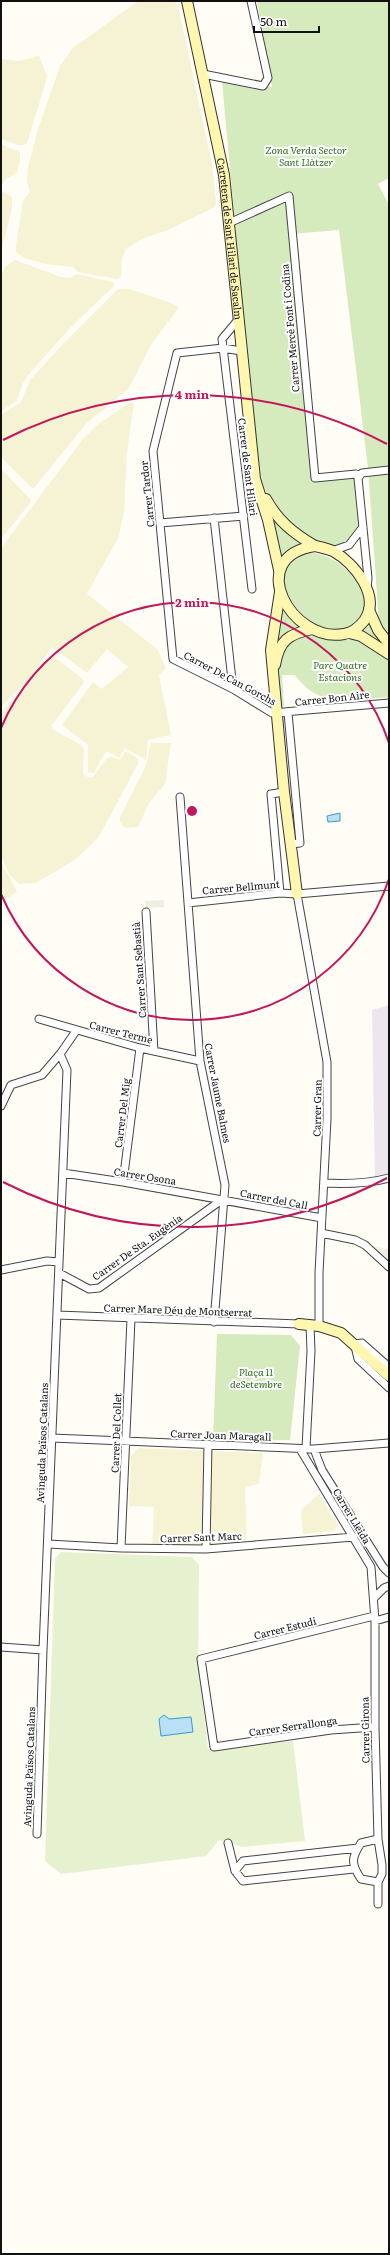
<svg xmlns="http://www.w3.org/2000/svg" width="390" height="2255" font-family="Literata,serif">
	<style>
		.industrial { fill: #eee6ef }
		.farmland { fill: #f6f3d4 }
		.green { fill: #d5ebbd }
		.pitch { fill: #e6f2cf }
		.plaza { fill: #f1ede2 }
		.water { fill: #b9e0f7; stroke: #3f96cf }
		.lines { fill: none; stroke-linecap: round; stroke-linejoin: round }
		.street-casing { stroke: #444; stroke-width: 9 }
		.secondary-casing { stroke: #333; stroke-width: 12 }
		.street { stroke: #fff; stroke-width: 7 }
		.secondary { stroke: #fff6b0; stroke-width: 10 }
		.ring { fill: none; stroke: #c2185b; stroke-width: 2 }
		.labels { text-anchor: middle; stroke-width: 4; stroke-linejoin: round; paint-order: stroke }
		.park-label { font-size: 10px; font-style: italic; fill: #2f6b1f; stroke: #fff }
		.street-label { font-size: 10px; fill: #111; stroke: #fff }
		.centre { fill: #c2185b; stroke: #fff; stroke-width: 2 }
		.ring-label { font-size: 12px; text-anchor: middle; font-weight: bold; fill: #c2185b; stroke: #fff; stroke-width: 4; stroke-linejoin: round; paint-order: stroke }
	</style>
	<rect width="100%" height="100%" fill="#fffdf5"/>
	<path class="industrial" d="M389 1005V1178L375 1182 372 1010Z"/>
	<path class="farmland" d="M138 1H175L178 6 212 164 216 203 215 207 168 230 144 238 126 249 122 258 121 277 117 279 78 272 73 267 45 264 24 258 16 252V246L23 200 30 192 27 181 28 168 38 129 60 66 73 48Z
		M39 56 47 76 45 85 27 143 23 145H18L1 139V59L18 61Z
		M1 144 20 152V162L17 172 5 180 1 187Z
		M1 191 12 197V208L1 252Z
		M15 260 61 277 70 278 77 274 108 281 114 283V286L71 327 28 375 22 385 17 401 1 411V276L5 267Z
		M118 289H129L163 300 178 306V309L152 343 129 388 86 424 33 489 1 457V415L21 402 30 380 62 345Z
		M129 403H134L127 452 124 512 119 536 87 594 157 649 166 668 159 675 171 735 148 740 146 760 125 748 119 758 106 751 94 773 88 772V745L62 725 93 682 102 689 128 667 107 649 87 673 52 647 29 679 1 707V548L83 439 97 425Z
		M1 469 31 500 30 503 1 539Z
		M52 655 83 679 84 682 77 692 51 726 52 729 81 745 84 750 83 773 85 776 92 778 107 758 111 757 120 760 125 752 130 753 138 759V764L98 838 77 858 55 872 35 883 19 884 9 874 1 856V713L25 688Z
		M151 743H171L165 784 149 803 138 827 125 828 120 822V817L146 766Z
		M1 862 17 892 1 902Z
		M138 1448 263 1453 259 1484 245 1487 247 1546 152 1548 154 1507 129 1506 131 1456Z
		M319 1494 338 1525 334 1531 303 1534 301 1510Z"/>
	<path class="green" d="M257 1H389V178L378 184 389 205V633L379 623 368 468 339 230 292 234 315 478 356 474 363 527 349 545 332 551 275 515 260 477 255 447 222 81 272 87Z
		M274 519 301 543 283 556H281Z
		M310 553C342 553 387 602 350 626 317 648 258 579 296 557 300 555 306 554 310 553Z
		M283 606 292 619 299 625 284 635 277 644Z
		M369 622 389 651 362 633V629Z
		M311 634 332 639 359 640 389 656V697C351 700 321 710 295 675H282L284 706 280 707C279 687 271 646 296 637 300 635 306 635 311 634Z
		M217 1334 291 1335 300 1346 290 1440 213 1441Z"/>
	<path class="pitch" d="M61 1552 192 1557 199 1565 198 1664 208 1749 293 1741 305 1841 242 1847 219 1840 206 1856 61 1874 45 1861 55 1559Z"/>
	<path class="plaza" d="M164 900V907L146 908 145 901Z
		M367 1246 389 1249V1267Z"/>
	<path class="water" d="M340 813V821L328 822 327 816Z
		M164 1715 169 1719 191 1717 193 1732 161 1736 159 1719Z"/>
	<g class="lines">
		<g class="street-casing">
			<path id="street" d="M203 74 263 86 268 78 251 1
				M229 223 289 196 315 478 356 474 360 475
				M238 320 222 339 252 589
				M241 351 223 348 177 353 153 451 173 659 233 689 272 713 389 703
				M214 518 233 689
				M160 523 244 516
				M332 551 349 545 363 527
				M367 588 368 578 358 478 362 473 389 470
				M288 713 300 843 291 844
				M180 797 200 1061 225 1185 214 1322
				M280 893 271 794 284 792
				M297 894 327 1062V1119L319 1273V1326
				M188 903 280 893 297 894 389 886
				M146 912 154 1051
				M39 1019 140 1048 200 1061
				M1 1106 11 1085 42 1075 60 1054 76 1031
				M63 1173 123 1182 322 1218
				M123 1182 140 1048
				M324 1183C346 1184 367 1184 389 1178
				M321 1233 355 1240 365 1245 389 1267
				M1 1270 47 1261 59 1262
				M59 1273 89 1289 99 1288 223 1199
				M57 1315 299 1324
				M353 1344 362 1343 389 1367
				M355 1346 358 1359 389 1388
				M52 1438 314 1449 389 1443
				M306 1448 311 1351 310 1325
				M300 1449 371 1567 375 1621V1727L378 1839 382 1865V1874L378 1882V1904
				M314 1449 322 1470 383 1567 389 1573
				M48 1544 121 1548 206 1549 354 1537
				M121 1548 131 1319
				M206 1549 208 1444
				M374 1598 384 1588 389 1586
				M374 1616 201 1659 214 1747 331 1730 375 1727
				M375 1621 389 1617
				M1 1647 43 1650
				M37 1834 43 1650 67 1070 60 1054
				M228 1843 235 1871
				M354 1869 243 1881 235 1871 243 1861 358 1848
				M378 1882 361 1879C351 1864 351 1858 361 1843L378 1839"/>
		</g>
		<g class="secondary-casing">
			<g id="secondary">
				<path id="s1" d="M187 1 224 175 255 479 268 520 279 570"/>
				<path d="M266 499C278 521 293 533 315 546"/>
				<path d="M315 546C321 547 327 549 333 551 354 563 382 596 364 621 359 627 352 633 344 634 292 644 243 557 315 546Z"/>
				<path d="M280 592 271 650 284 792 297 894"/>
				<path d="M369 610 378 630 389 644"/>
				<path d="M349 633 361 636 389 654"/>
				<path d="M275 665C279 641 288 634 312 629"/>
				<path d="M299 1324 319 1326 341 1333 389 1376"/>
			</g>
		</g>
		<use href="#street" class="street"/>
		<use href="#secondary" class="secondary"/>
	</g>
	<g class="ring">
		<path d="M389 879A208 208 0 0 1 1 894M1 728A208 208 0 0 1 389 743"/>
		<path d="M387 1178A416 416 0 0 1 3 1182M3 440A416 416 0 0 1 387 444"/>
	</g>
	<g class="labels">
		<g class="park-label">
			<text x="306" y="154">Zona Verda Sector<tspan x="306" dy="12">Sant Llàtzer</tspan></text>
			<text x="340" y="669">Parc Quatre<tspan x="340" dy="12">Estacions</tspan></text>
			<text x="256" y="1376">Plaça 11<tspan x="256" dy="12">deSetembre</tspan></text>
		</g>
		<g class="street-label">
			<text dy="4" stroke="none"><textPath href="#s1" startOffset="242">Carretera de Sant Hilari de Sacalm</textPath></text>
			<text transform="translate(290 328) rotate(-95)" y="4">Carrer Mercè Font i Codina</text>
			<text transform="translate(248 467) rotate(83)" y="4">Carrer de Sant Hilari</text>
			<text transform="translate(147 494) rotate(-96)" y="4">Carrer Tardor</text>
			<text transform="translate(230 678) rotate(28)" y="4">Carrer De Can Gorchs</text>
			<text transform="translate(332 698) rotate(-6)" y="4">Carrer Bon Aire</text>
			<text transform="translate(241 887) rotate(-5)" y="4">Carrer Bellmunt</text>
			<text transform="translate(139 970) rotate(-94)" y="4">Carrer Sant Sebastià</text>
			<text transform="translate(121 1032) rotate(14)" y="4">Carrer Terme</text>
			<text transform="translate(218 1093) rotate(79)" y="4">Carrer Jaume Balmes</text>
			<text transform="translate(317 1108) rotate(-89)" y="4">Carrer Gran</text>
			<text transform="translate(122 1113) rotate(-83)" y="4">Carrer Del Mig</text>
			<text transform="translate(145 1176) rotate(9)" y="4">Carrer Osona</text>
			<text transform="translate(274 1199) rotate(11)" y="4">Carrer del Call</text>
			<text transform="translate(137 1247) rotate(-35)" y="4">Carrer De Sta. Eugènia</text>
			<text transform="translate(178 1310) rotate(2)" y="4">Carrer Mare Déu de Montserrat</text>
			<text transform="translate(116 1433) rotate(-88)" y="4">Carrer Del Collet</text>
			<text transform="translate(221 1435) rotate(2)" y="4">Carrer Joan Maragall</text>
			<text transform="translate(42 1443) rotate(-88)" y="4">Avinguda Països Catalans</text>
			<text transform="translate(352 1516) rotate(59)" y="4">Carrer Lleida</text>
			<text transform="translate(201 1537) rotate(-2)" y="4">Carrer Sant Marc</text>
			<text transform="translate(285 1628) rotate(-14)" y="4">Carrer Estudi</text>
			<text transform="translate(293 1726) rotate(-8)" y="4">Carrer Serrallonga</text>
			<text transform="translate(365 1730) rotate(-91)" y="4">Carrer Girona</text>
			<text transform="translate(29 1767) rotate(-88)" y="4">Avinguda Països Catalans</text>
		</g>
	</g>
	<circle cx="192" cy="811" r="6" class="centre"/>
	<g class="ring-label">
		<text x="192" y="399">4 min</text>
		<text x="192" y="607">2 min</text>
	</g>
	<rect width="390" height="2255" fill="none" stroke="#111111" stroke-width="4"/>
	<path d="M254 26v6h65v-6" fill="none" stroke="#111111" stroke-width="2"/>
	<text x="260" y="26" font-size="12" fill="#111111" stroke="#ffffff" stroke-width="3" paint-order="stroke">50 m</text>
</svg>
